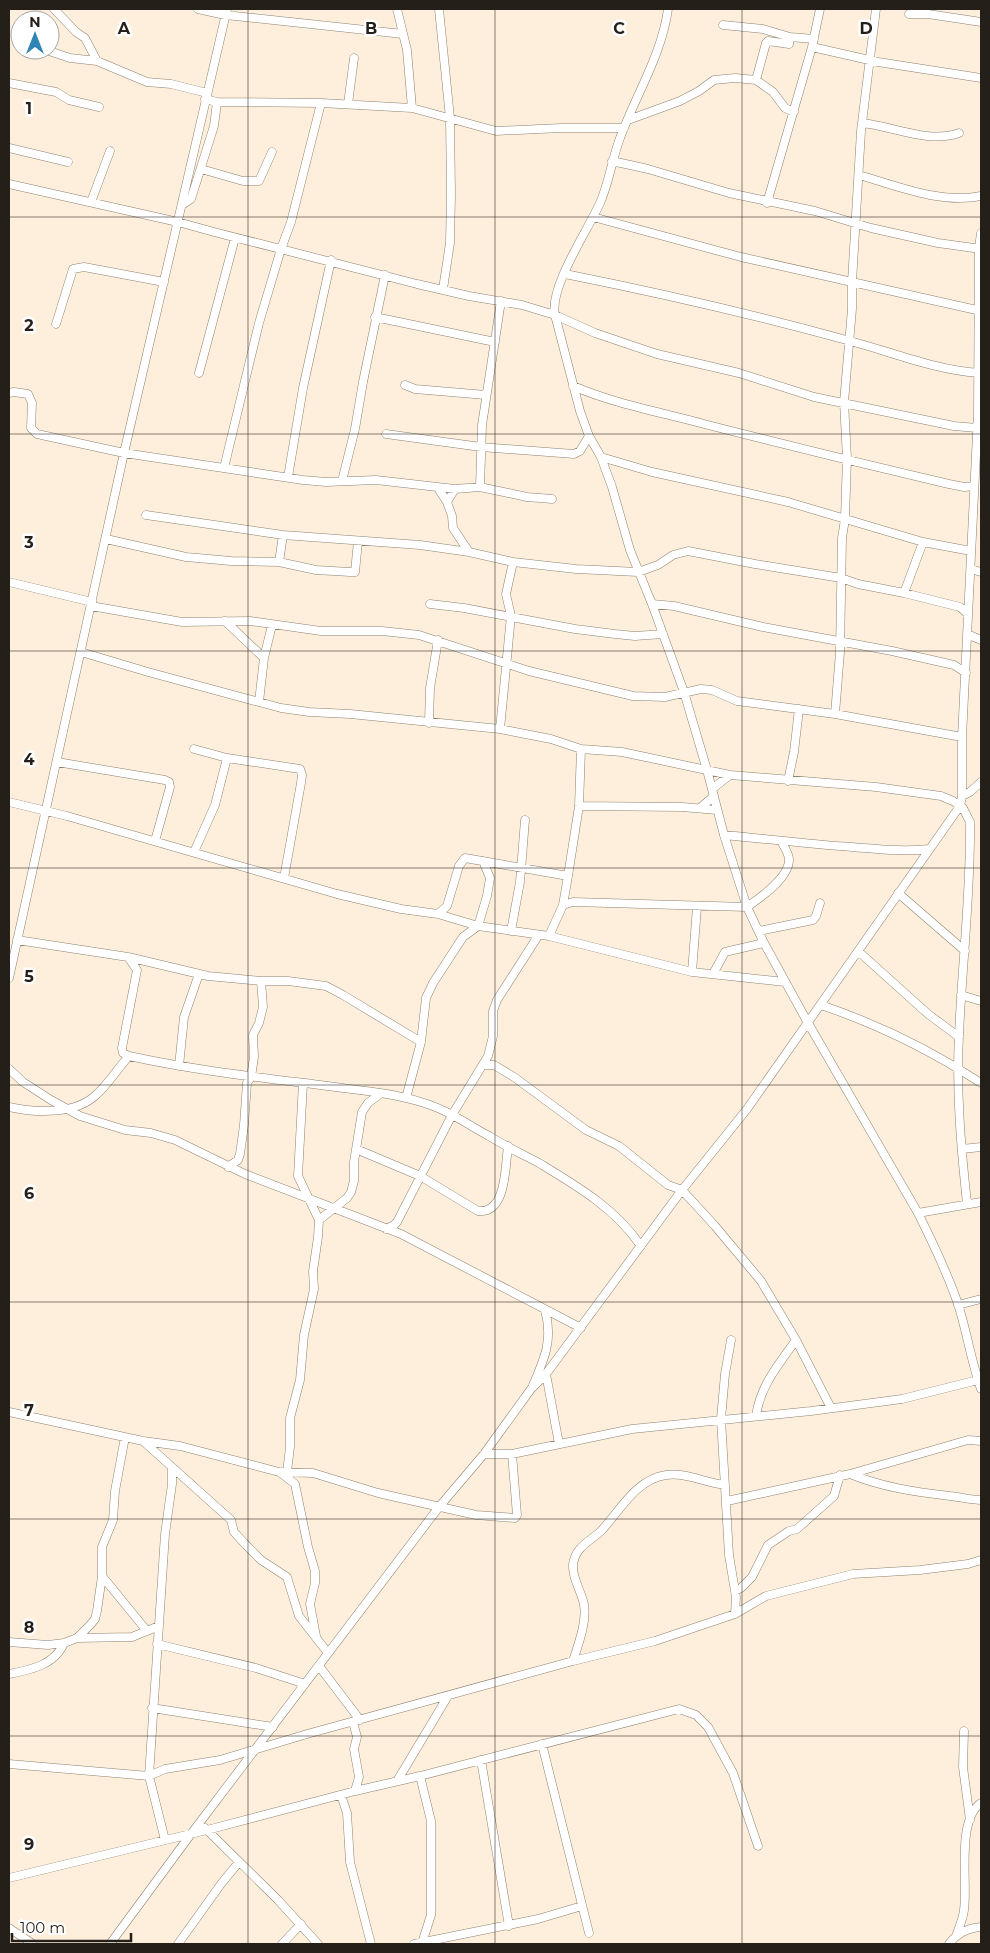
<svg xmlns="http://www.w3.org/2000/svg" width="990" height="1953" font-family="Montserrat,sans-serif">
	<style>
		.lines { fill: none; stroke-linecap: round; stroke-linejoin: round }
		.minor-casing { stroke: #8e8170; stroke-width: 9 }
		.minor { stroke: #fff; stroke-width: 8 }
		.grid { fill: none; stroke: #241f18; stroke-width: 1; stroke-opacity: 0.55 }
		.grid-label { font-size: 16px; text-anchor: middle; font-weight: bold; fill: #241f18; stroke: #fff; stroke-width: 5; stroke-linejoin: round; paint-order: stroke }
	</style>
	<rect width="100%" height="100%" fill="#feefdc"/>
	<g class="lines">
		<g class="minor-casing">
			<path id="minor" d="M54 9 76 32 85 38 97 61 147 82 171 84 207 93
				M198 9 225 15 403 34
				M397 9 407 50 412 108
				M439 9 450 118 451 194 450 243 443 289
				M668 9C662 54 636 95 620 138 612 159 609 183 600 203 588 230 549 287 555 315L580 411 589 436 601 457 612 487 630 550 652 604 684 692 707 770 724 835 747 907 764 943 808 1023 918 1213C933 1243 947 1272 958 1304 967 1332 971 1361 981 1389
				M876 9 861 131 852 282 981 311
				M909 14H928L981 22
				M723 25 763 29 790 37 814 39
				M812 47 878 62 981 78
				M46 50 70 58 97 61
				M756 80 773 92 785 108 794 112
				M9 83 56 92 69 100 99 107
				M205 99 217 102 321 103 412 108 496 131 561 128H624
				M348 104 354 58
				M628 120 680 101 699 91 714 80 735 78 756 80 766 43 768 41 789 44 790 37
				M862 123C893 126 928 144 959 133
				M9 148 68 162
				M612 161 648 169 729 193 815 211 871 228 938 243 981 249
				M201 169 243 181H259L272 152
				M859 175C897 186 940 204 981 196
				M9 184 178 222 214 232 417 284 469 296 522 305 555 315 595 333 657 354 739 373 814 397 954 426 977 428 981 426
				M91 202 110 151
				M767 203 812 47 820 9
				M182 205 191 199 214 126 217 102
				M593 217 741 257 852 282V309L844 402 847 458 845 519 842 538 840 652 835 714
				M565 274C660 293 756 315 850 341 892 352 935 370 979 373
				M375 317 495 342
				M56 324 73 269 84 267 164 282
				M199 373 235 238
				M405 385 415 389 486 395
				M573 386C615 404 660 412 704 424 786 445 867 465 949 484L964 487 974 486
				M9 393 14 392 28 394 32 403 31 428 37 434 124 453 303 480 326 482 376 480 455 489 480 487 527 497 552 499
				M386 434 481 447 574 454 580 451 589 436
				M601 457 652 472 788 502 923 542 971 551
				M224 468 259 323 281 249 291 222 321 103
				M288 477 303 388 331 260
				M342 481 355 429 363 382 385 275
				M480 487 482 425 501 301
				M438 488 447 502 455 489
				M447 502 452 516 453 528 469 552
				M146 515 283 535 420 545 469 552 513 562 576 569 638 572 658 565 673 555 688 551 755 564 841 578 858 584 904 593 960 607 968 614
				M106 539 186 557 231 561 279 562 316 570 350 572H355L358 541
				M279 562 283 535
				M971 569 981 572
				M9 582 92 602
				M904 593 923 542
				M430 604 464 608 575 629 615 634 635 636 663 634
				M652 604 674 606 763 627 892 651 954 665 966 673
				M91 606 182 622 250 621 321 631H382L419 635 529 671 633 696 665 697 701 689 712 690 737 701 835 714 962 737
				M225 621 264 658
				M967 634 981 640
				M81 652 148 672 281 708 309 712 350 714 500 729 551 739 581 749 622 752 730 775 876 787 941 796 953 801 963 808 970 822C971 893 962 964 959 1035 956 1091 961 1148 967 1203
				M259 702 264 658 272 625
				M429 723 430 688 438 640
				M500 729 511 616 506 594 513 562
				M194 749 227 758 300 769 302 775 301 783 284 878
				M57 762 165 780 169 782 170 787 155 841
				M788 781 794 752 799 709
				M712 789 730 775
				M962 796 970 792 981 782
				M9 802 67 816 337 894 401 909 438 914 478 926 549 936 692 972 785 982
				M579 806 682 807 717 810
				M700 808 714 796
				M724 835C767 839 809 844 852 847 878 849 902 852 929 849
				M194 852 215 805 227 758
				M898 893 965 951
				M563 905 573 902 747 907C760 898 789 878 789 860 789 853 784 847 781 841
				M438 914 447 906 459 866 465 858 568 876
				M511 931 520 882 525 820
				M759 931 813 920 816 916 820 903
				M549 936 563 905 568 876 579 806 581 749
				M17 940 128 957 208 976 261 981H288L326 986 343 995 421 1042
				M858 951 928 1014 959 1037
				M128 957 137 970 122 1048 123 1053 129 1056C193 1070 256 1077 320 1085 354 1090 389 1092 421 1102 446 1109 467 1124 489 1136 505 1146 522 1154 539 1163 577 1186 615 1208 641 1246
				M692 972 697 907
				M713 974 725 952 764 943
				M9 978 124 453 227 9
				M961 995 981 1001
				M821 1005C877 1024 932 1051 981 1083
				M484 1065H494L514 1077 586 1130 619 1146 668 1185 682 1190 715 1226 761 1281 796 1340 831 1408
				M179 1066 184 1017 199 974
				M9 1069 23 1082 51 1100 80 1116 125 1130 151 1133 175 1140 245 1174 401 1234 581 1328
				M406 1098 421 1042 426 998 433 983 463 937 478 926 487 896 490 878 483 861
				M9 1107C36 1113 76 1115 97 1094 109 1083 118 1068 129 1056
				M356 1149 420 1176 478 1211C507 1214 505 1166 508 1146
				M962 1149 981 1147
				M228 1167 238 1160 240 1154 244 1125 247 1083 251 1077 254 1057 253 1035 259 1023 263 1007 261 981
				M918 1213 981 1202
				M319 1220 347 1198 351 1192 354 1181V1162L362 1112 368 1103 380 1094
				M386 1229 394 1225 397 1222 452 1115 488 1056 493 1036V1011L497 1000 538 936
				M958 1305 981 1299
				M731 1340 725 1374 721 1419 729 1555 736 1597 735 1614
				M546 1374 559 1444
				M533 1385C545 1358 553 1339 545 1310
				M9 1412 143 1441 180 1446 279 1472 313 1473 378 1493 476 1515 515 1518 517 1515 512 1454
				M756 1416C760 1386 779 1364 796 1340
				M143 1441 231 1520 234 1532 246 1545 261 1560 287 1577 299 1616 328 1653
				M484 1454H512L632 1429 811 1411 902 1399 978 1380
				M287 1472 290 1447V1418L300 1380 304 1335 314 1289 313 1271 318 1237 319 1220 298 1176 303 1083
				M281 1473 295 1484 308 1547 315 1571V1583L310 1604 316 1636
				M850 1474C882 1487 915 1492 950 1496 961 1497 970 1500 981 1500
				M727 1501 850 1474 968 1440 981 1441
				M102 1576 147 1631
				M735 1591 741 1588 752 1577 768 1545 789 1531 797 1529 834 1496 840 1475
				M77 1638 90 1625 95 1619 97 1611 102 1576V1547L113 1520 115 1491 125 1437
				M9 1642 48 1645 64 1643 77 1638 132 1637 159 1626
				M157 1644 256 1668 305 1684
				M573 1661C578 1645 587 1622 584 1605 582 1592 572 1579 573 1565 575 1547 589 1542 601 1531 619 1512 636 1479 666 1475 685 1472 706 1483 725 1485
				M319 1666 360 1720
				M9 1674C30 1670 55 1665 64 1643
				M152 1708 273 1727
				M353 1722 357 1737 354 1749 359 1777 355 1791
				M964 1731 963 1767 970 1820
				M542 1744 589 1933
				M481 1760 509 1926
				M9 1764 149 1776 165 1769 220 1760 307 1734 573 1661 655 1641 735 1614 766 1596 853 1574 920 1570 968 1564 981 1560
				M420 1776 431 1821V1915L422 1943
				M397 1781 448 1696
				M341 1795 347 1813 350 1862 371 1944
				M205 1828 278 1900 318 1944
				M165 1840 149 1776 165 1534 172 1484V1468
				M9 1878 207 1830 355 1791 420 1776 679 1709 696 1715 708 1727 733 1773 758 1846
				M9 1928 33 1944
				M956 1936C959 1928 963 1919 964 1910 968 1883 956 1820 981 1803
				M110 1944 191 1834 439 1507 484 1454 531 1389 546 1374 682 1190 747 1109 960 806 962 796V737L978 414 979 248 981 233
				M178 1944 221 1884 239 1862
				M282 1944 301 1924
				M414 1944 538 1919 582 1906
				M949 1944C957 1933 968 1928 981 1927"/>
		</g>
		<use href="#minor" class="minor"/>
	</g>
	<path class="grid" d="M248 9V1944M495 9V1944M742 9V1944M9 217H981M9 434H981M9 651H981M9 868H981M9 1085H981M9 1302H981M9 1519H981M9 1736H981"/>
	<g class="grid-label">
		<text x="124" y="34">A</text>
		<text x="371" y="34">B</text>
		<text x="619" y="34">C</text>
		<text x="866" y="34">D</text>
		<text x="29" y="114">1</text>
		<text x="29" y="331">2</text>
		<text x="29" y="548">3</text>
		<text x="29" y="765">4</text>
		<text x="29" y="982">5</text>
		<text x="29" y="1199">6</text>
		<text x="29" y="1416">7</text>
		<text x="29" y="1633">8</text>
		<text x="29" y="1850">9</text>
	</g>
	<rect width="990" height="1953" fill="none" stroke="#241f18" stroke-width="20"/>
	<g transform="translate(35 35)"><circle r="24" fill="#ffffff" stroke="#a7a5a3"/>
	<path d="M0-4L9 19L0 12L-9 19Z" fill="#2e84b3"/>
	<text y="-8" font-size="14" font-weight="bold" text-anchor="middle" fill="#241f18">N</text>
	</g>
	<path d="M12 1933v8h119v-8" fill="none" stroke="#241f18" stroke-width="2.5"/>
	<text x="20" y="1933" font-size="15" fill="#241f18" stroke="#ffffff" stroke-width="4" paint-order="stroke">100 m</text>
</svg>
